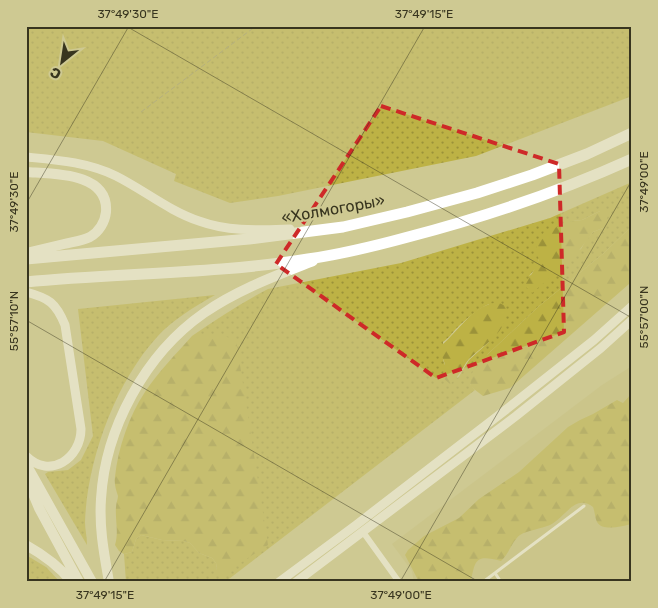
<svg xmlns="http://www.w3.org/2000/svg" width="658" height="608" font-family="Rubik,sans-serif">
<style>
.built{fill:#c7c182}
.grass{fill:url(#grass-dots);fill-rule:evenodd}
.forest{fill:url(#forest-firs)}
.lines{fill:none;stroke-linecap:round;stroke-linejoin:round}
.path{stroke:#979267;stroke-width:1;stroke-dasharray:5 2.5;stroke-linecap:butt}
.lane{stroke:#fff;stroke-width:3}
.street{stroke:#fff;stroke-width:6}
.secondary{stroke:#fff;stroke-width:9}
.primary{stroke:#fff;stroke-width:10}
.highway{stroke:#fff;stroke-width:11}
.marked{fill:none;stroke:#ce2928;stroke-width:4;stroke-dasharray:10 6;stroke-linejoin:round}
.ticks{fill:none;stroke:#38351f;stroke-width:1;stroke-opacity:0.45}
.labels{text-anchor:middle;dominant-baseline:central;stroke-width:4.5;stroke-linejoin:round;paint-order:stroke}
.street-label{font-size:16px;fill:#38351f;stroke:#cec992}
.neatline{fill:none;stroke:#38351f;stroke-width:2}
.ticks-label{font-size:12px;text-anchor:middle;fill:#38351f}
</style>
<defs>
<pattern id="grass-dots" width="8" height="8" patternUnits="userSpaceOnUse" patternTransform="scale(1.25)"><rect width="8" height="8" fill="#bdb245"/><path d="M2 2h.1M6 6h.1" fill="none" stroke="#9b9239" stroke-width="1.8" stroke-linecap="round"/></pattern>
<pattern id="forest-firs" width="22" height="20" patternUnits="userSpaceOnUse" patternTransform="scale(1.25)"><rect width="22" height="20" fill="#bdb245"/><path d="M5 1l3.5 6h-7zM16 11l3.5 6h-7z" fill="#9b9239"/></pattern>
</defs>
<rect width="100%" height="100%" fill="#cec992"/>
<path class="built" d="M632,366V582H414L412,571L392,544L602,385Z"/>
<path class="grass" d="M26,26H632V96L476,156L278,196L230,203L174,181L176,174L103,141L26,132Z
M632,182V226L604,253L538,307L488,354L470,385L475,390L225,582H126L124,554L132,552L136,539L141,535L162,540L184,541L190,543L199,553L212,558L216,563L217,570L222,336H192C217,319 241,303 268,289L401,263L550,218ZM600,211L603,228L593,232L586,240L581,249L529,276L536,268L539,259L572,221L582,220ZM489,304V342L469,360L458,378C441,365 443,363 443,342C449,338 452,333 457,328C466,319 478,309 489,304Z
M215,295C194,307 172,320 157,337C115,383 87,461 85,522C85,529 87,537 87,545L45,474L48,472L68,470L81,460L93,436L78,309Z
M26,555L46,567L60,582H26Z"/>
<path class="forest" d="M611,209L603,228L593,232L575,256L532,293L525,286C530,276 536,268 539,259L535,250L544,232L572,221L582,220L600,211Z
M632,226V280L629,284L510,388L483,396L470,386L472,373L488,354L538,307L604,253Z
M499,303L506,306C506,312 506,320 503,325C497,338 479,349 469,359C461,369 461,375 450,384L442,377C447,365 445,361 438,350C443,343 446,342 451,336C462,325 473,310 487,305C491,303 495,303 499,303Z
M192,336H222L236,339L268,545L222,575L217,570L216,563L212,558L199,553L190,543L184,541L162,540L141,535L136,539L132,552L124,554L119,551L115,545C119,532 115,520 116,507C116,503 118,499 118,496C116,490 114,484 115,477C118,448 129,416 145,392C159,371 176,354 192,336Z
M632,393V524C622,526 603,532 597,522C595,518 595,512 593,507C575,493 565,518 550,525C541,529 528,530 520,535C512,541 509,554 501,561C477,555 475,558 471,582H419L405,555L408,550L424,536L459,518L479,499L519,472L568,427L580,420L593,414L617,400L623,403Z"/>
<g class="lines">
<path class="path" d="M141,112L256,26"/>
<path class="lane" d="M495,573L501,582
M483,582L584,506"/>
<path class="street" d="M363,532L399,582"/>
<path class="secondary" d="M26,157C57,160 87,162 116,176C144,190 169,211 199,221C229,232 259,230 290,229
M26,292C49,298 56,303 65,325L81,429C81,458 50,480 26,456
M279,582L356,525L508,408L594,340L632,306
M296,582L516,416L601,348L632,320"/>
<path class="primary" d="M26,172C53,174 109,172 106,212C105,222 99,232 90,237C82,241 72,242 64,244C51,247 39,250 26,253
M26,464L92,582
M26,477L39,508L79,582
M26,545C44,555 59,566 72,582
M109,582C104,553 99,528 101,499C105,429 145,354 204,313C237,290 275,276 313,261"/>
<path class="highway" d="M26,259L249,239L343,227L407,212L477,193L532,175L587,154L632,133
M26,282C120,273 215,274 308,259C342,254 375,246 408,237C485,217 559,192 632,159"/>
</g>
<path d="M0 0H658V608H0ZM381,106L559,164L564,332L436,378L276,264Z" fill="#cec992" fill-opacity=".55" fill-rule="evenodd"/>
<path class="marked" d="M381,106L559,164L564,332L436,378L276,264Z"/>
<path class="ticks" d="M126,26L632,318M26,204L129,26M26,320L479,582M104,582L425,26M400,582L632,180"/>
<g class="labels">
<g class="street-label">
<text transform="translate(333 209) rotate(-10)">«Холмогоры»</text>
</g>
</g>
<rect width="658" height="608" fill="none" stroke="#cec992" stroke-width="55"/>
<g transform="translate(62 62) rotate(210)" stroke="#cec992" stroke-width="4" paint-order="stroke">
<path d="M0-4L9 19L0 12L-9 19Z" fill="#38351f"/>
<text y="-8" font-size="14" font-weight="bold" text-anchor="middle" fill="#38351f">С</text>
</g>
<rect x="28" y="28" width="602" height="552" class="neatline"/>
<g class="ticks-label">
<text x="128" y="18">37°49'30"E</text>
<text x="424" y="18">37°49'15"E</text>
<text transform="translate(644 182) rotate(-90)" y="4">37°49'00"E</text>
<text transform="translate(14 202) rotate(-90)" y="4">37°49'30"E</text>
<text transform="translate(644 317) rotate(-90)" y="4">55°57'00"N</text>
<text transform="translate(14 321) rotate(-90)" y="4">55°57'10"N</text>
<text x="105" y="599">37°49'15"E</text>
<text x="401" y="599">37°49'00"E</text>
</g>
</svg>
